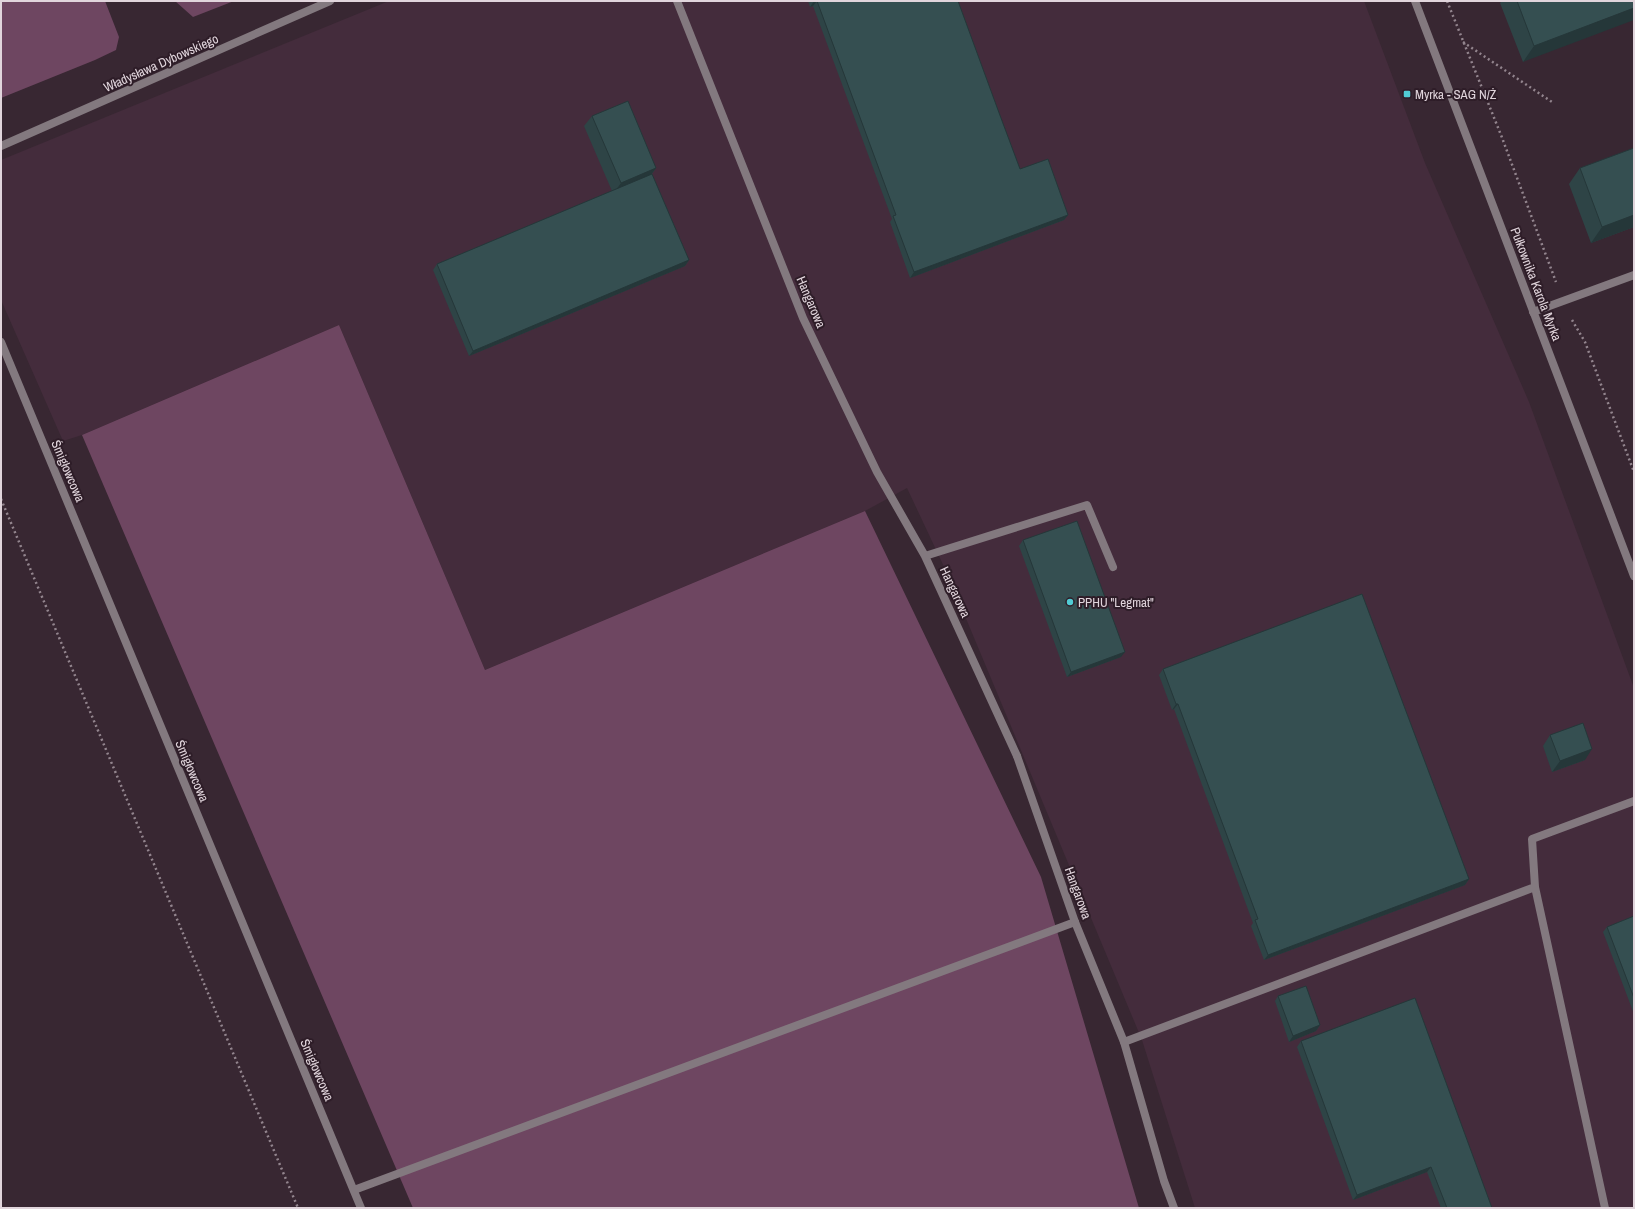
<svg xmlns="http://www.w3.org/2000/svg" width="1635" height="1209" font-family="'Archivo Narrow',sans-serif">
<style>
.built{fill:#442c3c}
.green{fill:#6e4661}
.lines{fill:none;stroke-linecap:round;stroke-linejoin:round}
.path{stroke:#93858e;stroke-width:2.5;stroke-dasharray:2 3;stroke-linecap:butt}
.service{stroke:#83797f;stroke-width:8}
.minor{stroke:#83797f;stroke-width:8}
.wall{fill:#2e4446}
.shaded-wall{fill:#253739}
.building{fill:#354f51;stroke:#253739}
.poi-dot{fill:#51ccd4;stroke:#2e1d28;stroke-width:1.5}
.labels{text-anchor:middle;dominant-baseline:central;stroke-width:4;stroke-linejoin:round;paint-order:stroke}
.street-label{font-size:13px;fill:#e1d5dc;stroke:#2e1d28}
.poi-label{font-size:13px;fill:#e1d5dc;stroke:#2e1d28;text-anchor:start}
</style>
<rect width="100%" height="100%" fill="#382732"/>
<path class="built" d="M389,1H1364L1425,163L1529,402L1634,688V1208H1195L1142,1040L947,573L907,488L865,511L485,670L339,325L82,435L63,441L1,300V160Z"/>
<path class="green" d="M1,1H105L119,37L116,50L95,60L1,98Z
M175,1H234L193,17Z
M339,325L485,670L865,511L1041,877L1139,1208H413L82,435Z"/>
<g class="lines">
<path class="path" d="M1447,1L1501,135L1556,282
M1463,42L1552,102
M1572,320L1585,342L1634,472
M1,499L298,1208"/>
<path class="service" d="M677,1L803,318L877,472L925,556L1017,756
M1533,312L1634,275
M925,556L1087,505L1113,567
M1124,1042L1535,887
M354,1190L1075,922
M1605,1208L1535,887L1532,839L1634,801"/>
<path class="minor" d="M1415,1L1634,576
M1,146L330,1
M1,342L361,1208
M1017,756L1075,922L1124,1042L1164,1181L1174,1208"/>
</g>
<path class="wall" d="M808,1H958L998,110L1020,169L1068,215L1064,220L910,278L890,222L892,219L813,6L810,7Z
M1502,1H1634L1523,62L1500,3Z
M592,116L656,168L652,174L689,260L685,266L469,356L433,270L437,264L612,191L584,126Z
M1580,168L1634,227L1591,243L1569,184Z
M1023,540L1121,657L1067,677L1019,546Z
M1163,669L1469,879L1465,885L1264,960L1251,926L1253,923L1174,709L1172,710L1159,675Z
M1550,735L1585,760L1552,772L1543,746Z
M1634,916V1014L1603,932L1607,927Z
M1278,996L1320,1025L1316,1031L1289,1042L1275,1001Z
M1301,1041L1492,1208H1441L1427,1172L1353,1200L1297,1047Z"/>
<path class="shaded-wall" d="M814,1H817L813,6L810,7Z
M1634,8V20L1523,62L1534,46Z
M656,168L648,179L613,194L621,183Z
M1068,215L1064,220L910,278L914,272Z
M1634,215V227L1591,243L1602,227Z
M689,260L685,266L469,356L473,351Z
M1125,652L1121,657L1067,677L1071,672Z
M1176,704H1178L1174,709L1172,710Z
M1592,749L1585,760L1552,772L1560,761Z
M1469,879L1465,885L1264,960L1268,955Z
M1320,1025L1316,1031L1289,1042L1293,1036Z
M1431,1167L1427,1172L1353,1200L1357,1195Z"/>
<path class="building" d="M817,1H958L998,110L1020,169L1048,159L1068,215L914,272L893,216L896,215Z
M1517,1H1634V8L1534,46Z
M628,101L656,168L621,183L592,116Z
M1634,148V215L1602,227L1580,168Z
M652,174L689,260L473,351L437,264Z
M1077,521L1125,652L1071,672L1023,540Z
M1362,594L1469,879L1268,955L1255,920L1258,919L1178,704H1176L1163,669Z
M1583,723L1592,749L1560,761L1550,735Z
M1634,916V998L1607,927Z
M1306,986L1320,1025L1293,1036L1278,996Z
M1415,998L1492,1208H1447L1431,1167L1357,1195L1301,1041Z"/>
<g class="poi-dot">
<rect x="1403" y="90" width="8" height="8" rx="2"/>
<circle cx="1070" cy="602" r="4"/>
</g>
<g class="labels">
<g class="street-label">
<text transform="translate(161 63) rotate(-24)">Władysława Dybowskiego</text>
<text transform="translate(1536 284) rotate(69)">Pułkownika Karola Myrka</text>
<text transform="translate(811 302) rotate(67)">Hangarowa</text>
<text transform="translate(68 471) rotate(67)">Śmigłowcowa</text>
<text transform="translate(955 592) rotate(65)">Hangarowa</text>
<text transform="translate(192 771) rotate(67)">Śmigłowcowa</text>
<text transform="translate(1078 893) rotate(70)">Hangarowa</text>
<text transform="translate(317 1070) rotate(67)">Śmigłowcowa</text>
</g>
<g class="poi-label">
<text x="1415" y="94">Myrka - SAG N/Ż</text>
<text x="1078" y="602">PPHU "Legmat"</text>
</g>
</g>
<rect width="1635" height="1209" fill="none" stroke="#e1d5dc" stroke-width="4"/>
</svg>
